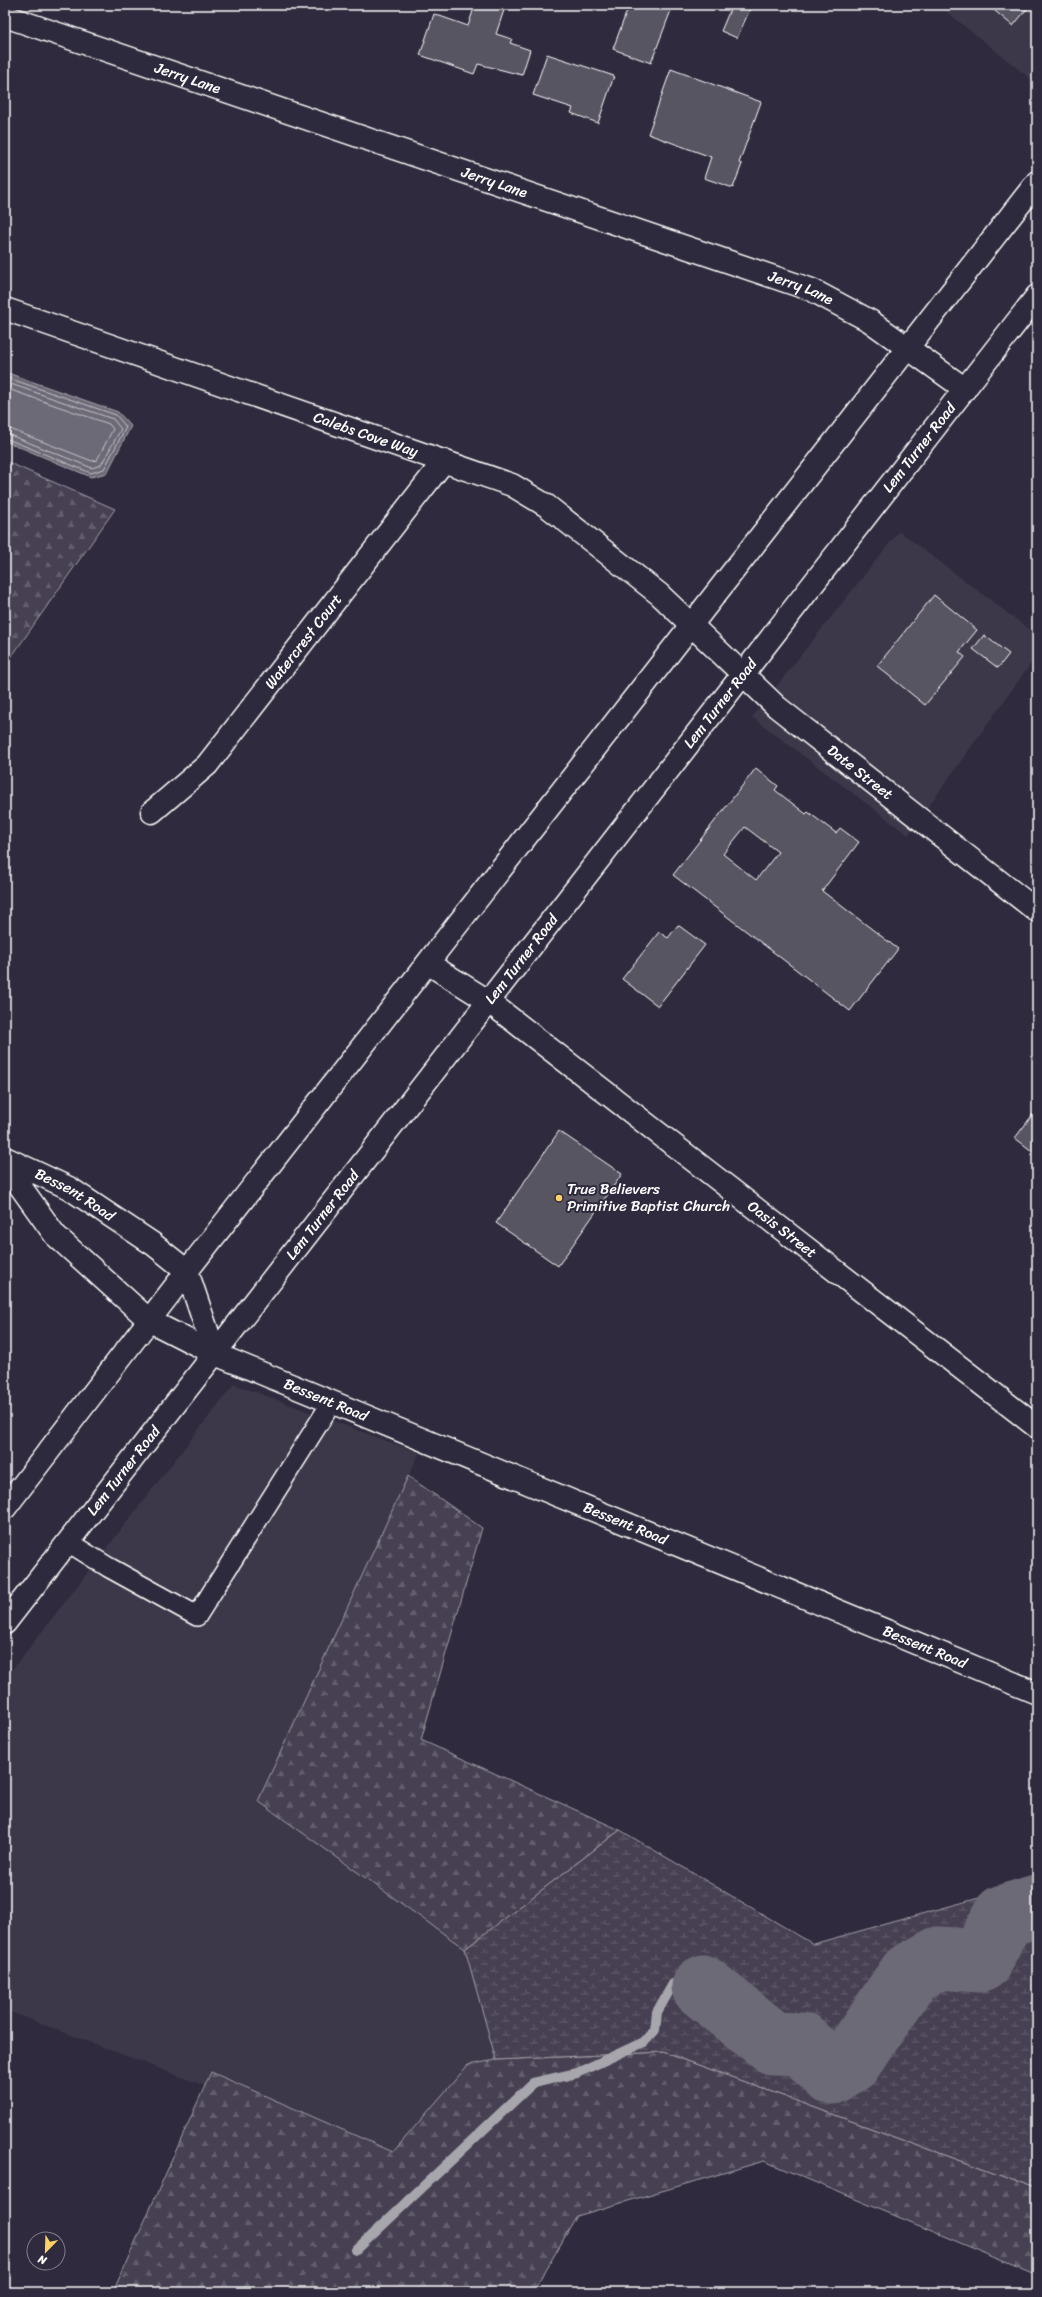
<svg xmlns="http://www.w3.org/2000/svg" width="1042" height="2297" font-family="Sriracha,sans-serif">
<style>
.built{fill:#3c3749}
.forest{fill:url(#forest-firs);stroke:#a2a0a8}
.wetland{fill:url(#wetland-marsh);stroke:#a2a0a8}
.water{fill:#6d6a77;stroke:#a7a6ad}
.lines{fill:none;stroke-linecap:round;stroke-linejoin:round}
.shore{stroke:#c5c3c9;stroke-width:1}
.stream{stroke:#a7a6ad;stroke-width:10}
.river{stroke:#6d6a77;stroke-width:63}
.building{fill:#595564;stroke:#fff;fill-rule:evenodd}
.lane-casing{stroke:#fff;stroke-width:22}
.street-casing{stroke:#fff;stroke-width:25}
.secondary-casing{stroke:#fff;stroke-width:25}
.lane{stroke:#2f2a3d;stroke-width:19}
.street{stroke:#2f2a3d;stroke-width:22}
.secondary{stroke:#2f2a3d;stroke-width:22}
.poi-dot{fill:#ffd166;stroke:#2f2a3d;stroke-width:1.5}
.labels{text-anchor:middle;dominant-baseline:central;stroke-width:4;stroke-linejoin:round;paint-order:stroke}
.street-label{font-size:15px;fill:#fff;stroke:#2f2a3d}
.poi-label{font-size:15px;fill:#fff;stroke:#2f2a3d;text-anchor:start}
</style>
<defs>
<pattern id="forest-firs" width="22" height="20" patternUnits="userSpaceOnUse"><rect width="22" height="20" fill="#464152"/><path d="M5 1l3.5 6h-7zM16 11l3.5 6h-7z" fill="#625e6c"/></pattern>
<pattern id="wetland-marsh" width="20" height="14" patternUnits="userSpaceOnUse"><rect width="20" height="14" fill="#464152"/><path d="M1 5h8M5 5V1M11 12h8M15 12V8" fill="none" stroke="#625e6c"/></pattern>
</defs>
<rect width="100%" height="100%" fill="#2f2a3d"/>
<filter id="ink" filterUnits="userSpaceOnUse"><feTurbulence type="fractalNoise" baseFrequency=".025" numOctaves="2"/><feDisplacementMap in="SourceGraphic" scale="8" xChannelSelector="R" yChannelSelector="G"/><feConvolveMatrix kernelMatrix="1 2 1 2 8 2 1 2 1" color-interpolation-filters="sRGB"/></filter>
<g filter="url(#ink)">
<path class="built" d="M938,5H1037V84Z
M899,531L1037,635V655L908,835L752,717Z
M234,1384L419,1453L258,1801L465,1949L496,2060L468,2065L393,2152L212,2072L205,2086L5,2010V1679Z"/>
<path class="forest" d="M5,461L115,509L5,666Z
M408,1476L482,1528L421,1740L620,1830L465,1949L258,1801Z
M663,2052L1037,2189V2275L764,2161L577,2216L533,2292H113L211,2072L393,2152L468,2065L496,2060Z"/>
<path class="wetland" d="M620,1830L813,1944L1015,1888L1037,1893V2189L663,2052L496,2060L465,1949Z"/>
<path class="water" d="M5,372L118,412L131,426L107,473L91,477L5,441Z"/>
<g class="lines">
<path class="shore" d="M5,377L116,415L126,427L104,469L91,473L5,438
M5,382L113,419L121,429L101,465L92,468L5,433
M5,388L109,424L113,429L97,460L92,461L5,427"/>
<path class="stream" d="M356,2250L533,2083L577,2073L644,2042L655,2030L657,2012L673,1984L689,1979L703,1987"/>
<path class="river" d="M703,1987L773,2043L802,2044L831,2073L850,2062L910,1974L939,1958L980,1961L1004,1916L1037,1906"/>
</g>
<path class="building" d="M475,5H491L504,10L496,34L512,39L510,43L530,50L522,75L478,64L474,74L420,55L434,14L468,26Z
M629,5H673L651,63L613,49Z
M732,5H745L751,7L737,38L721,31Z
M988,5H1030L1013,26Z
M547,54L614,76L598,123L571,113L573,108L533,95Z
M671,69L761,102L739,163L742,164L733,188L704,178L711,157L648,134Z
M934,595L977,630L959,652L965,657L925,705L877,666Z
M984,635L1009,654L998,668L973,649Z
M756,768L778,786L775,790L806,814L808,812L836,833L840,828L859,842L822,891L898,949L850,1011L673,875ZM745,827L778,852L756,880L723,854Z
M678,925L705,945L658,1006L622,979L659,932L668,938Z
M1037,1109V1155L1015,1138Z
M559,1131L622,1174L558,1266L496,1223Z"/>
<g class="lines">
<defs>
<path id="lane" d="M68,1542L108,1567L197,1616L332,1402"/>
<g id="street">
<path id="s1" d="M5,16L812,290L870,321L965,389"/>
<path id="s2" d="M5,309L512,485L547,506L659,594L777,707L1037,911"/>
<path id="s3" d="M152,812L207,765L444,461"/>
<path id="s4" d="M429,964L488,1001L1037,1427"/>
<path id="s5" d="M5,1158L69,1188L153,1244L187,1271L215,1354"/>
<path id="s6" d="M5,1165L55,1235L150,1321L215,1354L1037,1693"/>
</g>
<g id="secondary">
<path d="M5,1508L187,1271L1037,182"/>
<path id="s7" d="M5,1623L1037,296"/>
</g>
</defs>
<use href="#lane" class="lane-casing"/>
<use href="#street" class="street-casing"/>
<use href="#secondary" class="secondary-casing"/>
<use href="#lane" class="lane"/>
<use href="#street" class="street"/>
<use href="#secondary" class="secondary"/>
</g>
</g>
<circle class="poi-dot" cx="559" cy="1198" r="4"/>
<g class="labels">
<g class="street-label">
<text stroke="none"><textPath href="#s1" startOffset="193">Jerry Lane</textPath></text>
<text stroke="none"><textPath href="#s1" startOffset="517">Jerry Lane</textPath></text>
<text stroke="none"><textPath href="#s1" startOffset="841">Jerry Lane</textPath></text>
<text stroke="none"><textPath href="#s2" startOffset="382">Calebs Cove Way</textPath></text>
<text stroke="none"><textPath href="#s7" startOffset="1489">Lem Turner Road</textPath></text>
<text stroke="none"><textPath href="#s3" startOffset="229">Watercrest Court</textPath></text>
<text stroke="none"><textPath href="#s7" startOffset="1165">Lem Turner Road</textPath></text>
<text stroke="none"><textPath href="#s2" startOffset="989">Date Street</textPath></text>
<text stroke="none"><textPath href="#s7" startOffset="841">Lem Turner Road</textPath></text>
<text stroke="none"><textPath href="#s5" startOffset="79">Bessent Road</textPath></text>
<text stroke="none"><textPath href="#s7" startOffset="517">Lem Turner Road</textPath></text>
<text stroke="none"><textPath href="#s4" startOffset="442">Oasis Street</textPath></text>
<text stroke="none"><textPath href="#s6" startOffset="407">Bessent Road</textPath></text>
<text stroke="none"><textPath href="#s7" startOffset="193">Lem Turner Road</textPath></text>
<text stroke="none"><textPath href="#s6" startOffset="731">Bessent Road</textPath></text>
<text stroke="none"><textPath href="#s6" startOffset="1055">Bessent Road</textPath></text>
</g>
<g class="poi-label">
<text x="567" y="1189">True Believers<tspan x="567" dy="17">Primitive Baptist Church</tspan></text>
</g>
</g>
<rect width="1042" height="2297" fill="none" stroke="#2f2a3d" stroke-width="20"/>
<rect x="10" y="10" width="1022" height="2277" fill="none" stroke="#fff" stroke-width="1.5" filter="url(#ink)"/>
<g transform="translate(46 2251) rotate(203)"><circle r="19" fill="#2f2a3d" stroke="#827f8b"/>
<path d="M0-3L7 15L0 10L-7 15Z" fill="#ffd166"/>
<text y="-6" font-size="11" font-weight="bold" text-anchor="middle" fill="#ffffff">N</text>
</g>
</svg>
